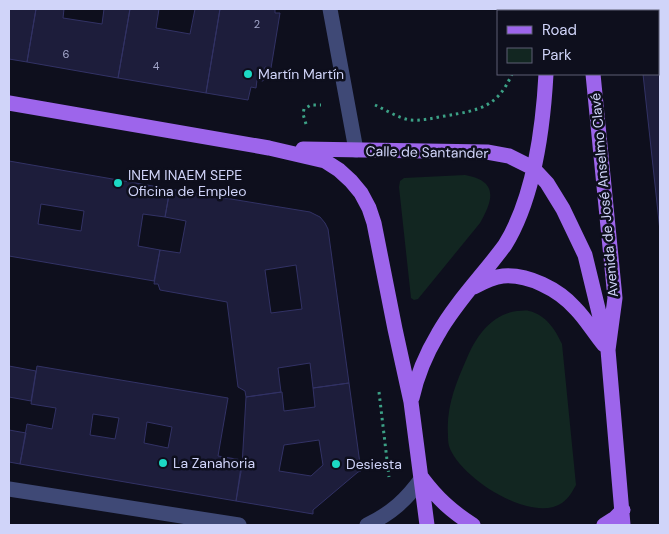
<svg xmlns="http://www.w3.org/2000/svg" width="669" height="534" font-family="'DM Sans',sans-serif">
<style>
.green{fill:#122621}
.building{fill:#1d1d3b;stroke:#323265;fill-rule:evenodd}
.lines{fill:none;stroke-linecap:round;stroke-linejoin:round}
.path{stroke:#3ca186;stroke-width:3;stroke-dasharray:2.5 4;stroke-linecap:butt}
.minor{stroke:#3f4976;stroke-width:15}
.major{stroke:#9d65eb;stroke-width:15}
.poi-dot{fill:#1cd9c5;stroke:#0e0f1d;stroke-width:2}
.labels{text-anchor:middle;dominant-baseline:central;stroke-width:5;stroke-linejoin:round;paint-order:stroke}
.number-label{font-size:11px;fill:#a3a6ca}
.poi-label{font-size:14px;fill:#d0d4f9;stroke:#0e0f1d;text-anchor:start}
.street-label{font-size:14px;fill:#d0d4f9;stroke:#0e0f1d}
</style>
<rect width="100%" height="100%" fill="#0e0f1d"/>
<path class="green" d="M465,175C499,181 493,200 480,223L418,299L414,300L411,298L399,187L400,181L404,178Z
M517,311C521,311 526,310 529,311C546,315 555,329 562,344L576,485C572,492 569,498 562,503C531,524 459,477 449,446C448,442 448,438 448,435C446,407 456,383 467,358C476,336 492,314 517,311Z"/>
<path class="building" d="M9,9H36L27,62L9,59Z
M36,9H64L63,18L102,24L104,9H130L118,78L27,62Z
M130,9H159L156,28L190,34L195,9H220L206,93L118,78Z
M220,9H275V13H280L271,68L265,67L263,81L257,80L256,88L251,87L248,100L206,93Z
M637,9H660V231L643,74H658V11H637Z
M9,161L170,189L165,217L143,214L138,246L160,250L154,281L9,256ZM41,204L84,211L81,231L38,224Z
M170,189L310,212L320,217L325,223L328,229L349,383L313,388L310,363L278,368L281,392L246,397L245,391L238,387L227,302L160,290L158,284H154L160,250L180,253L186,221L165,217ZM296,265L302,309L271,313L265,270Z
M9,366L36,371L31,401L9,397V401Z
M37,366L228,398L218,456L242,460L236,501L20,464L27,424L52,429L56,408L31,404ZM93,414L119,418L115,439L90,435ZM147,422L172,427L168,448L144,443Z
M349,383L361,471L358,472L313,510V514L236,501L242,466L246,397L282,392L284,411L315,407L313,388ZM319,440L323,465L311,476L279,471L284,445Z
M9,430L26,433L20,464L9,462Z"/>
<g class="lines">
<path class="path" d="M512,9V11
M375,105C386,110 398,118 410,120C422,121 433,118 445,116C479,110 497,108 512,74
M306,124L303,114L304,109L311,105H321
M379,392L389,477"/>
<path class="minor" d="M330,9L356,150
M9,489L239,525
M367,525C392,513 406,500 422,478"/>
<path class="major" d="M573,9L574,11
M556,11L557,9
M593,74L615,298L608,350L623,525
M9,103L269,148L325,161L339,170L351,181L361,193L369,208L374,223L395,329L411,402L427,525
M303,149L487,152L509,156L533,168L547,183L563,209L585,255L608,350
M474,287C483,282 492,277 503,276C528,274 558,289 575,308C586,319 594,333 604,345
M412,398C417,376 426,354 438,334C456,302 483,275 505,245C534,198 543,129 546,74
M422,478C438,499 451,511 473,525
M604,525L615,518L623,510"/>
</g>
<g class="poi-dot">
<circle cx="248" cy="74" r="5"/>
<circle cx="118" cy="183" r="5"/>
<circle cx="163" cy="463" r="5"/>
<circle cx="336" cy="464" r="5"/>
</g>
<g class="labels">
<g class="number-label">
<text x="257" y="24">2</text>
<text x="66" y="54">6</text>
<text x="156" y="66">4</text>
</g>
<g class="poi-label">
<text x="258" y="74">Martín Martín</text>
<text x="128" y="175">INEM INAEM SEPE<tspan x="128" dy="16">Oficina de Empleo</tspan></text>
<text x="173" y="463">La Zanahoria</text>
<text x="346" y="464">Desiesta</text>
</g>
<g class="street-label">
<text transform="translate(427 152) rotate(1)">Calle de Santander</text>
<text transform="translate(604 195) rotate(-95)">Avenida de José Anselmo Clavé</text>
</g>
</g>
<rect width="669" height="534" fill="none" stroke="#d0d4f9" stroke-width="20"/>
<rect x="497" y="10" width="162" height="65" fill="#0e0f1d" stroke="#5c5e75"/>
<rect x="507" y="26" width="25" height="8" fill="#9d65eb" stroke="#5c5e75"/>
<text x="542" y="35" font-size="15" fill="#d0d4f9">Road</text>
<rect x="507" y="48" width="25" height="15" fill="#122621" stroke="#5c5e75"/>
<text x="542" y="60" font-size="15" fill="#d0d4f9">Park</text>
</svg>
